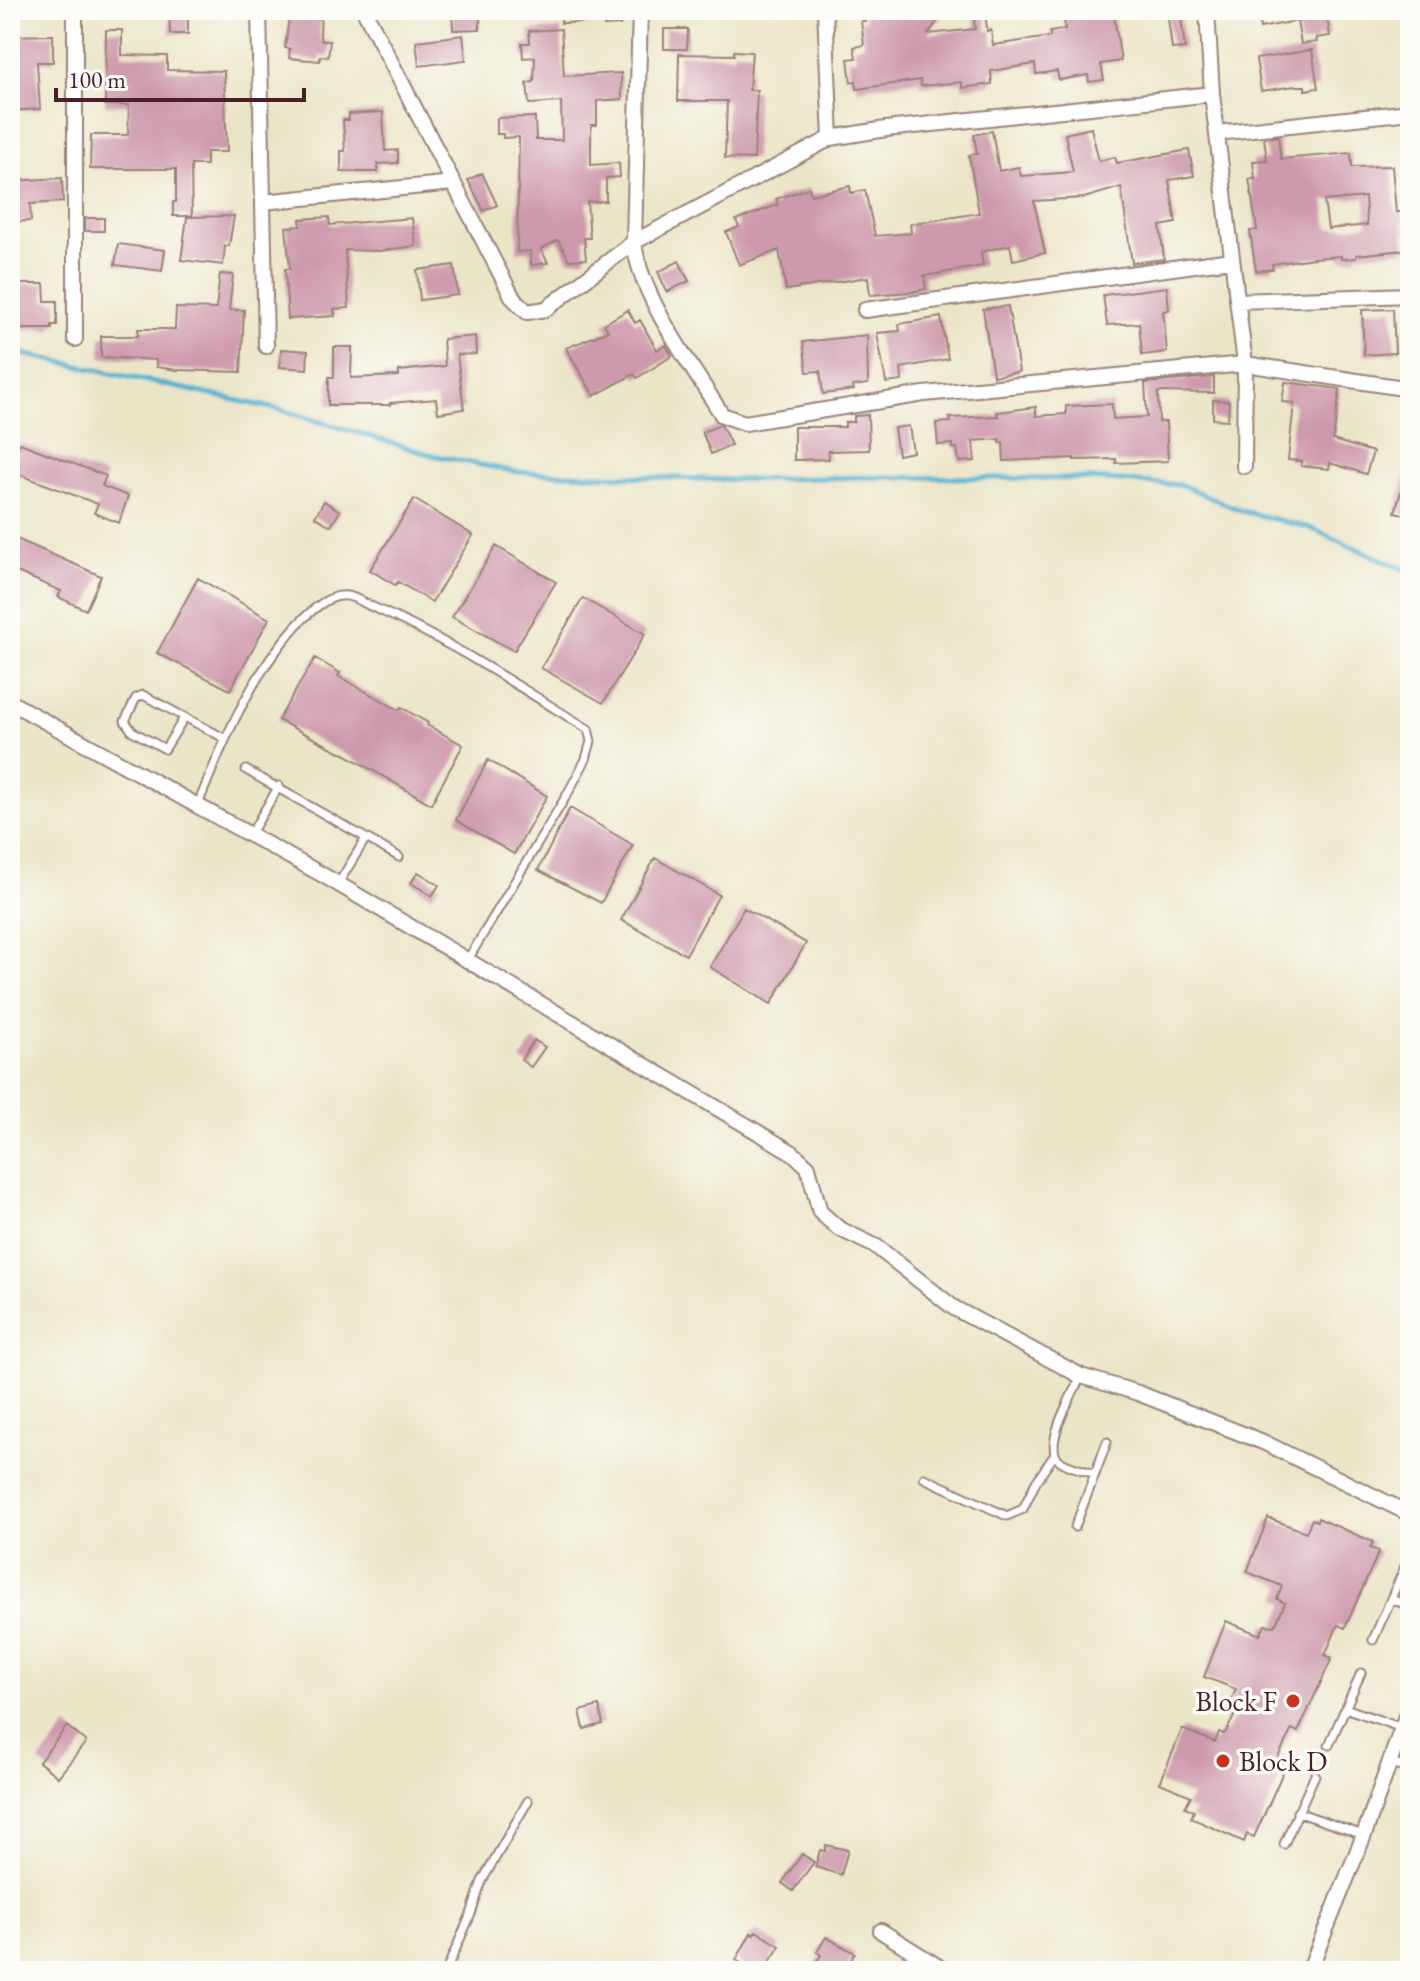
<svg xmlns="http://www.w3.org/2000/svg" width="1420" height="1981" font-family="'EB Garamond',serif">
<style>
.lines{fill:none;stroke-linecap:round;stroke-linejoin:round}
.stream{stroke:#51b0cf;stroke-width:5}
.building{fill:#cd99ac;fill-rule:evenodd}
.service-casing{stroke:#9a827a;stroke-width:11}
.minor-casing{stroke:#9a827a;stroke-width:18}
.service{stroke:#fff;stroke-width:7}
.minor{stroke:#fff;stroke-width:14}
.poi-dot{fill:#c8321e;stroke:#fdfcf7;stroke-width:3}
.labels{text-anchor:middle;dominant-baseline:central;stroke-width:7;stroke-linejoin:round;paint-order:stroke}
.poi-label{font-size:28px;fill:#4a1f2b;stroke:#fdfcf7;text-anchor:end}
</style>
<rect width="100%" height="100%" fill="#fdfcf7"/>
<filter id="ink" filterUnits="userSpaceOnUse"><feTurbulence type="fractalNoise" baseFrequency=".0125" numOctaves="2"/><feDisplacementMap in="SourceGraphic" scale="16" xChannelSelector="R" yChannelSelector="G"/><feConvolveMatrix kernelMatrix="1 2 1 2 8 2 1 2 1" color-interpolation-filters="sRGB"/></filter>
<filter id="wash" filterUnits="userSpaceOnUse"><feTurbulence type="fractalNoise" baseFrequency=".006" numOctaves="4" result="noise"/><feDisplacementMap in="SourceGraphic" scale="32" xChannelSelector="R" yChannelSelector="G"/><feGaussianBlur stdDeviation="1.8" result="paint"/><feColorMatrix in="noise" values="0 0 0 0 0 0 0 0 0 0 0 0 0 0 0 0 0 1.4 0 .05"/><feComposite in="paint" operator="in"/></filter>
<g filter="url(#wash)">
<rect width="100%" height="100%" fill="#ebe5c8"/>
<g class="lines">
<path class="stream" d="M10,351L281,410L432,455L516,472L726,480L870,477L1090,479L1182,485L1242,511L1310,528L1410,572"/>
</g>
<g id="blocks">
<path class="building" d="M290,10H321L320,37L322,41H330L328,57L320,56V61L289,58L290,49L285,48Z
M452,10H480V29L453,30Z
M561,10H620V25L604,26V22L561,23Z
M864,10H946L928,34L975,29L973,10H985L987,31L991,30L993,45L1050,37V32L1065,29L1063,10H1113L1121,61L1101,64L1104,80L1089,82L1088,75L1059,80L1057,71L1036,74L1035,64L991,71L992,84L962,88V82L921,86L920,80L857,89L856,81L851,82L848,59L856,58L854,47L864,45L861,21H865Z
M1180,10L1185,48L1172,49L1167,11Z
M1257,10H1326L1330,36L1316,38L1317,42L1301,44L1297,21L1260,28Z
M169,11H188V34H170Z
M561,29L564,76L621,73L622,99L597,101V125H591V165L619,163L620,177L606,178V201L587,202L590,238H584L586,259L569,260L558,240L541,249L548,263L531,265L530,251L517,252L519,137L503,138V134H497V118L535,117L536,140H562L561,102L529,104L527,83L534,82L535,57L523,58L522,43H530L529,31Z
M664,29H688L687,49H664Z
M106,30H122V55L167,56V70L224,71L227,152H206V165H191L192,216H173V202H176V169H90L91,135H128L129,105H105Z
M53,35V62H37L40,109L10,111V36Z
M463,35L466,60L419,66L416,41Z
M1312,50L1318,88L1305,90V86H1295L1261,91L1256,59Z
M734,51L752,52L749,90H757L754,159L725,158L727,101H678L679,54L734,55Z
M383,112L385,151L398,150V163L378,164V172H341V151H345L343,120H349V114Z
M1091,128L1099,161L1115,157L1117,163L1189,150L1194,176L1169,180L1176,223L1160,226L1164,259L1132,263L1121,187L1084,198L1034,201L1045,253L1013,260L1010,245L981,252L983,266L924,276L926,289L911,292L870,295L868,277L786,290L779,250L739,265L726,232L739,227L736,220L778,205L776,199L809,188L811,195L850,186L851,193L865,190L875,236L911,233L910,224L979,213L969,155L977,154L974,135L992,131L999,171L1019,167L1021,176L1073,172L1065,134Z
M1278,136L1281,159L1351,153L1352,167L1392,166L1396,212H1402L1405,250L1356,255V258L1341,259V256L1313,258L1272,264L1273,269L1256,271L1250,231L1257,230L1249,179H1255L1253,161L1267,160L1264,138ZM1365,197L1367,225L1328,229L1324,201Z
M482,173L497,205L484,211L468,180Z
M62,178L63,202L30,204L31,221L10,222V181Z
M234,216L229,246H225L223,265L181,260L187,217Z
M329,217L330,225L412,218L416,246L379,251L345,250L349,308L334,309L335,316L288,319L285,269H290L286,227L301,226L300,219Z
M85,218H104V231H85Z
M118,244L165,250L162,271L115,265Z
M679,261L689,281L667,292L658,272Z
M454,265L458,295L420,300L417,270Z
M220,274L233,275L229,310H244L241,372L177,370L156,367V360L101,357V336H138V329H175L176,308L216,309Z
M10,284H44L45,301H57V325H52V329H10Z
M1167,287L1169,310L1163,311L1167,352L1142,355L1139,323L1107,325L1103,295Z
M1008,306L1019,372L993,376L983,309Z
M1393,309L1395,353L1364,355L1362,310Z
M628,310L635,323L640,320L657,350L666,345L672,356L637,378L634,374L594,396L566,348L608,331L604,324Z
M941,317L948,359L901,368L902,381L886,383L877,333L900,331L899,324Z
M867,335L868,384L853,386L854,390L823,394L820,371L807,372L803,342Z
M475,336L476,354L457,355L464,409L438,413L436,399L390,403V405H328L329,377H334V347H352L351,378L399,376V371L445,366L443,339Z
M281,349L308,351L307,369L280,367Z
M1214,377V393L1158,392L1159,422H1166L1168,461L1116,463V459L1074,460V458L1004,461L1003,443H1000L999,439L973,441L975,461L959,462L957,448H953V444L938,445L936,423L951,422L950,418L998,416L997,412L1036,407V416L1066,414V406L1112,404L1113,419L1147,417L1145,383Z
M1285,382L1340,389L1333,440L1373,452L1366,474L1330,463L1329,469L1301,466L1302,461L1288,460L1294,403L1282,402Z
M1213,400L1229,401L1228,420L1213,419Z
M868,415L869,450L828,451L829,459L794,460V427H845V422H854V416Z
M720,425L722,426L731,445L711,454L702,432Z
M909,426L913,452L898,455L894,428Z
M20,443L106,476L102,486L128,496L119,523L94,513L98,504L10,471V452L15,454Z
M1406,474H1410V516L1395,512Z
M414,499L473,535L432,602L398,582L395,585L370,570Z
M324,501L340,511L331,526L315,517Z
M10,536L101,576L86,610L58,597L61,591L10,569Z
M496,546L556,582L514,651L452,617Z
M198,578L269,619L230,690L157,653Z
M583,598L645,634L603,703L541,668Z
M315,658L340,673L338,676L399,710L401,707L428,723L427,725L463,745L431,804L346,755L278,720Z
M488,760L547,796L514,854L456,820Z
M570,808L633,845L601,903L538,870Z
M655,858L719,895L686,955L621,920Z
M418,872L439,885L432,896L411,883Z
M744,908L806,943L771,1004L710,967Z
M534,1040L545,1047L531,1067L521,1060Z
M1268,1518L1306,1532L1312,1519L1317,1521L1318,1518L1373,1542L1370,1548L1379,1551L1345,1628L1338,1625L1325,1655L1332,1658L1298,1732L1292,1729L1279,1755L1278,1761L1286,1765L1269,1804L1254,1837L1247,1834L1244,1842L1191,1818L1194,1811L1185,1807L1191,1796L1160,1783L1182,1729L1215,1742L1219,1732L1224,1734L1226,1732L1239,1707L1230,1702L1236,1689L1204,1677L1226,1621L1260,1635L1265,1625L1275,1626L1285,1603L1277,1599L1282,1586L1247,1572Z
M599,1706L603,1724L584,1729L580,1711Z
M67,1726L86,1742L58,1777L39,1762Z
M826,1845L848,1850L841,1875L815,1867L820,1850L825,1851Z
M802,1854L814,1862L793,1891L782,1883Z
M756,1931L780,1946L764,1971H753L736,1960L751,1933L753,1935Z
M826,1937L855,1953L844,1971H821L814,1967L821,1955L817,1952Z"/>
</g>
</g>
<g filter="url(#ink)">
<use href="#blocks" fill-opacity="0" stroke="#9a827a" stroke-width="2"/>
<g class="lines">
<defs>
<path id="service" d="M184,718L165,749L132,731L125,721L136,698L143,695L224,738
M246,770L366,838
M197,807C223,742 249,679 296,626C309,613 327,594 347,596C356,597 367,605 375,608C449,640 519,687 588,729L591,741L586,759L568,793L467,961
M250,835L279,786
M338,884L366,838L399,857
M1081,1376C1074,1392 1042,1445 1059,1460C1067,1467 1085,1470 1095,1474L1107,1442
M924,1478L1007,1516L1023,1509L1036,1482L1055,1454
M1075,1527L1095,1474
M1391,1599L1410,1606
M1373,1640L1410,1555
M1345,1708L1402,1728
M1329,1745L1361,1673
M1391,1761L1410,1772
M1409,1797L1410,1796
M1297,1812L1363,1835
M1284,1844L1315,1775
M446,1971L471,1914L482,1881L528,1801"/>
<path id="minor" d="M259,10L266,346
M364,10L513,298L527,312L546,309L634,242L831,138L886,129L1212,94
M640,10L634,242C640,298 693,367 722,415L745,423L924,394L1245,364L1410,389
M825,10L831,138
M1207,10L1212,94L1245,364L1244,466
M1217,133L1410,112
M263,202L453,183
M1238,301L1410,295
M865,310L1231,260
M75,339V10
M10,702L328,878L793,1153L808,1167L820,1212L838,1228L877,1247L954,1308L1081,1376L1138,1393L1263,1442L1410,1514
M881,1931L945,1971
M1309,1971L1364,1835L1410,1705"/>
</defs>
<use href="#service" class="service-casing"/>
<use href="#minor" class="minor-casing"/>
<use href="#service" class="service"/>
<use href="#minor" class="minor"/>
</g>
</g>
<g class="poi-dot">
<circle cx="1293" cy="1701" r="8"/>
<circle cx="1223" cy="1761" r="8"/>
</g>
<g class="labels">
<g class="poi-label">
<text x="1277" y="1701">Block F</text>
<text x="1239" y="1761" text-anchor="start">Block D</text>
</g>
</g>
<rect width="1420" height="1981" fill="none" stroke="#fdfcf7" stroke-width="40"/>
<path d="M56 88v12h248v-12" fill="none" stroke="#4a1f2b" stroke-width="4"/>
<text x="68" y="88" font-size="24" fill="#4a1f2b" stroke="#fdfcf7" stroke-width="6" paint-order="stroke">100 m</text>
</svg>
